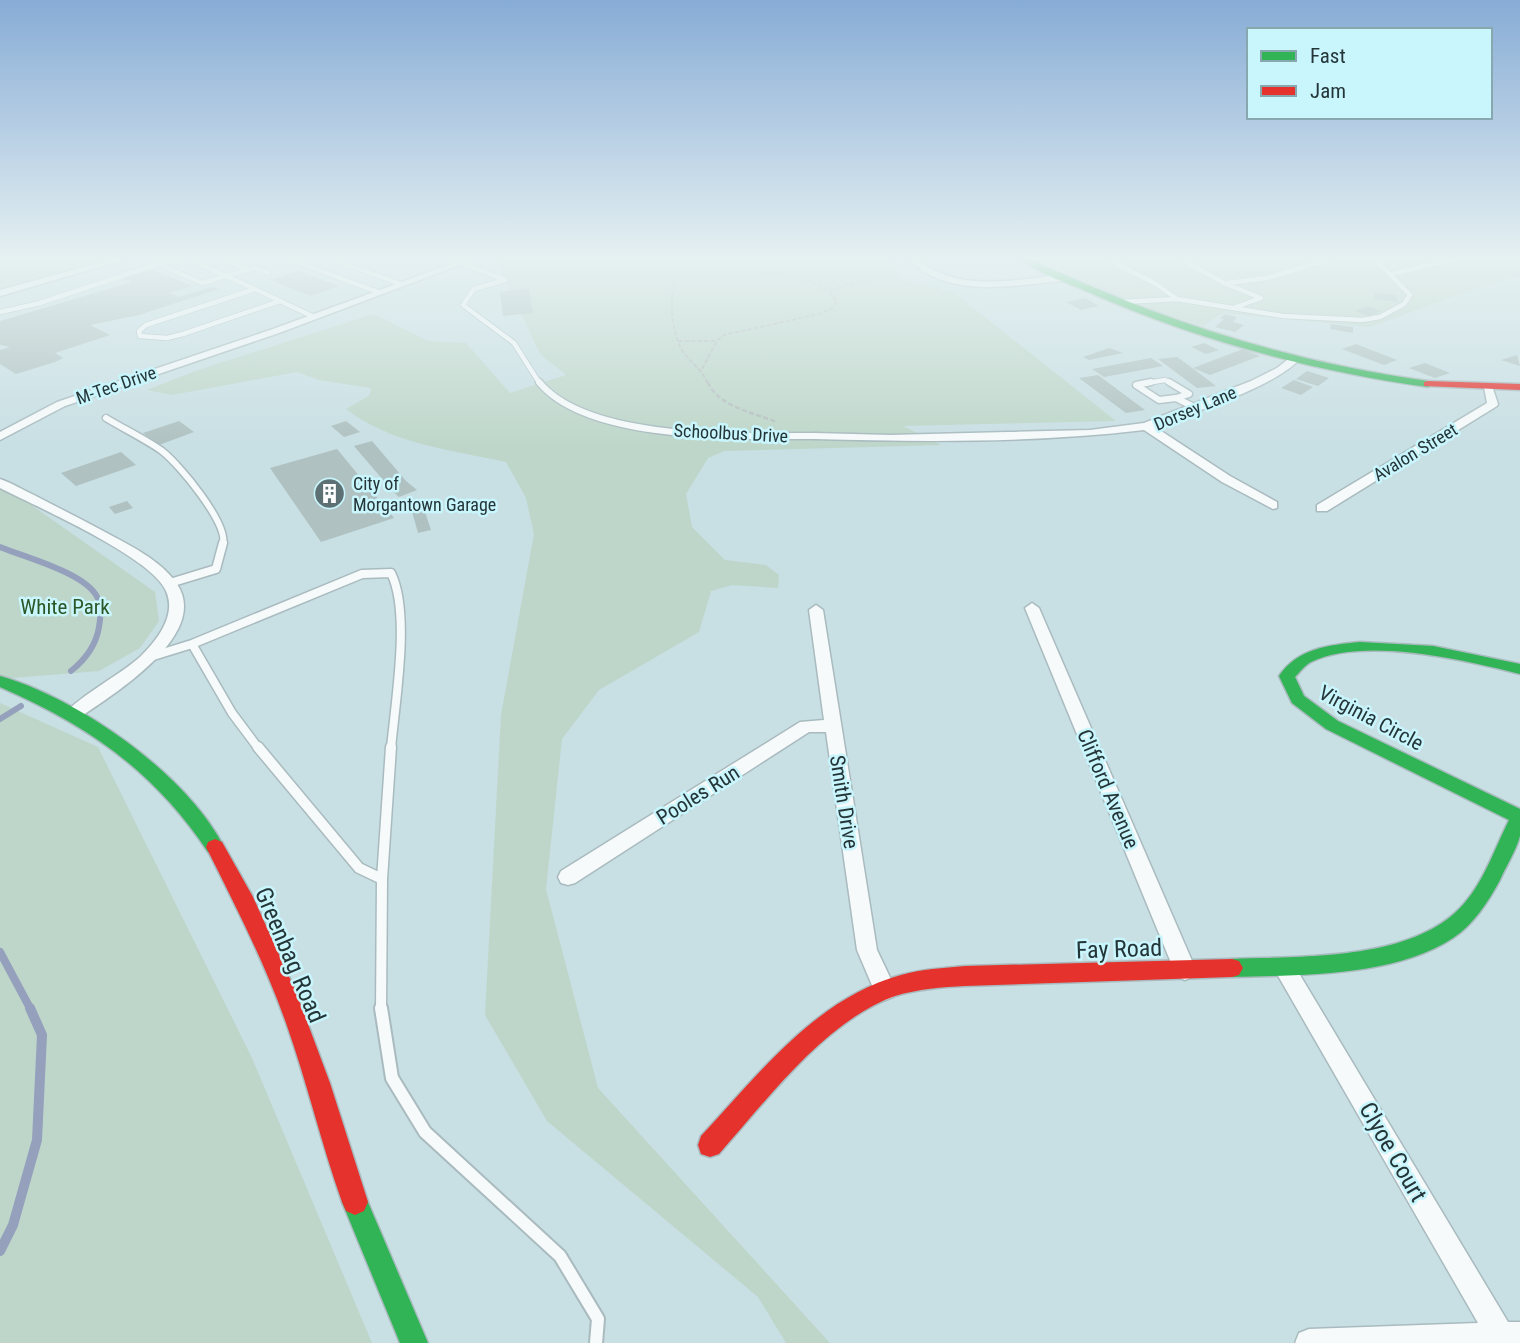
<svg xmlns="http://www.w3.org/2000/svg" width="1520" height="1343" font-family="'Roboto Condensed',sans-serif">
<style>
.green{fill:#bed6c9}
.lines{fill:none;stroke-linecap:round;stroke-linejoin:round}
.stream-far2{stroke:#95a0bc;stroke-width:6}
.stream-far1{stroke:#95a0bc;stroke-width:8}
.stream{stroke:#95a0bc;stroke-width:10}
.building{fill:#afc1c0}
.lane-far4-casing{stroke:#a9bbbf;stroke-width:6}
.lane-far3-casing{stroke:#a9bbbf;stroke-width:9}
.lane-far2-casing{stroke:#a9bbbf;stroke-width:11}
.lane-far1-casing{stroke:#a9bbbf;stroke-width:13}
.lane-casing{stroke:#a9bbbf;stroke-width:16}
.street-casing{stroke:#a9bbbf;stroke-width:3}
.fast-casing{stroke:#a9bbbf;stroke-width:3}
.jam-casing{stroke:#a9bbbf;stroke-width:3}
.path-far1{stroke:#b7c0c1;stroke-width:2;stroke-dasharray:4.5 2;stroke-linecap:butt}
.path{stroke:#b7c0c1;stroke-width:2.5;stroke-dasharray:5 2.5;stroke-linecap:butt}
.lane-far4{stroke:#f7fafb;stroke-width:4.5}
.lane-far3{stroke:#f7fafb;stroke-width:6}
.lane-far2{stroke:#f7fafb;stroke-width:8}
.lane-far1{stroke:#f7fafb;stroke-width:10}
.lane{stroke:#f7fafb;stroke-width:12}
.street{fill:#f7fafb;fill-rule:evenodd}
.fast{fill:#30b455;fill-rule:evenodd}
.jam{fill:#e5322d;fill-rule:evenodd}
.labels{text-anchor:middle;dominant-baseline:central;stroke-width:5;stroke-linejoin:round;paint-order:stroke}
.far-street-label{font-size:18px;fill:#243538;stroke:#c9f5fd}
.far-poi-label{font-size:18px;fill:#243538;stroke:#c9f5fd;text-anchor:start}
.park-label{font-size:21px;fill:#2b5728;stroke:#c9f5fd}
.street-label{font-size:21px;fill:#243538;stroke:#c9f5fd}
.near-street-label{font-size:24px;fill:#243538;stroke:#c9f5fd}
</style>
<rect width="100%" height="100%" fill="#c8dfe3"/>
<path class="green" d="M0,258H126L0,293Z
M507,258H888L903,280L953,292L1116,421L903,426L941,445L724,451L708,458L686,494L692,527L725,560L766,565L779,575L778,588L732,585L711,591L699,632L599,690L562,739L546,889L598,1088L830,1343H786L758,1297L547,1121L485,1015L501,715L534,534L526,498L506,462C452,450 391,444 346,409L370,395L371,388L319,380L297,372L172,395L147,390L198,370L374,314L428,341L466,343L510,393L566,375L540,354L497,263Z
M1034,258H1520V276L1466,292L1370,327L1223,313L1203,326L1126,302Z
M0,483L155,592L159,621L140,648L99,671L0,679Z
M0,703L98,747L252,1058L372,1343H0Z"/>
<g class="lines">
<path class="stream-far2" d="M0,547C24,557 82,572 96,595C102,604 101,616 99,627C96,646 86,659 71,671
M0,719L21,706"/>
<path class="stream-far1" d="M0,952L31,1010"/>
<path class="stream" d="M0,1251L13,1225L37,1140L42,1035L30,1008"/>
</g>
<path class="building" d="M149,268L192,286L169,293L179,297L212,287L219,289L139,315L90,325L110,335L55,353L63,358L55,362L16,374L0,364V350L10,347L0,345V321L132,282L119,277Z
M298,271L339,286L311,296L270,280Z
M529,289L533,313L503,316L500,292Z
M1374,292L1396,295L1398,302L1375,299Z
M1085,298L1099,306L1081,310L1066,302Z
M1368,306L1382,311L1369,316L1355,311Z
M1224,314L1237,317L1233,322L1244,325L1235,332L1215,327L1224,319H1220Z
M1331,324L1353,327V333L1330,329Z
M1204,343L1219,350L1206,354L1191,347Z
M1356,344L1397,360L1384,365L1342,349Z
M1109,348L1123,353L1089,360L1083,357Z
M1243,349L1260,356L1210,375L1193,368Z
M1517,355L1520,366L1501,360Z
M1177,357L1187,364L1216,386L1197,388L1158,359Z
M1151,358L1163,366L1104,377L1092,369Z
M1425,363L1450,373L1435,378L1409,368Z
M1307,371L1329,378L1318,386L1296,379Z
M1098,375L1145,410L1126,413L1079,378Z
M1294,380L1313,387L1301,395L1281,388Z
M179,421L194,432L159,445L143,433Z
M346,421L360,432L344,437L331,426Z
M372,441L406,481L417,490L399,497L389,488L401,483L389,487L354,446Z
M337,449L394,518L321,542L270,468Z
M121,452L136,465L76,486L61,473Z
M127,501L133,508L115,514L109,507Z
M423,506L431,530L418,533L411,508Z"/>
<g class="lines">
<defs>
<path id="lane-far4" d="M186,258L158,264L202,283L226,276
M186,258L226,276
M222,258L248,270
M286,258L378,292
M328,258L401,284
M449,258L505,280L474,289L463,305L514,343L540,384
M1106,258L1156,284L1177,299L1283,316L1362,320L1380,317L1404,304L1410,295L1374,258
M1179,258L1224,283L1261,298L1236,307
M1392,274L1457,258
M1227,283L1267,278L1334,258
M255,289L226,276L255,268L268,273
M280,301L183,334L167,338L140,336L139,331L146,325L255,289L314,317
M1121,302L1177,299
M0,312L40,303L158,264
M1141,384L1165,380L1172,384"/>
<path id="lane-far3" d="M539,382C588,442 743,436 815,436
M1151,382L1136,385L1159,400L1176,398
M1169,382L1189,394L1176,398
M1176,398L1194,407
M106,418C124,429 145,439 162,451C179,464 228,523 223,544"/>
<path id="lane-far2" d="M170,583L216,569L223,543
M192,644L232,713L259,749
M150,657L192,644L362,574L391,573C411,613 395,702 391,749"/>
<path id="lane-far1" d="M258,747L359,868L382,879
M381,1010L382,879L391,747"/>
<path id="lane" d="M381,1008L392,1078L425,1132L560,1256L598,1319L596,1343"/>
<path id="street" d="M117,258H130L0,296V290Z
M467,258H478L279,333L65,406L0,440V432L57,402L273,329Z
M908,258H917C955,293 1013,280 1060,275L1064,278L1060,281C1011,286 945,299 908,258Z
M1291,357L1300,359C1271,389 1195,411 1155,427L1230,476L1277,502V508L1273,509L1222,482L1144,430C1036,443 924,442 815,439L809,436L815,433L890,435L1090,430L1144,423L1251,381L1277,368Z
M1484,387L1493,389L1498,404L1497,406L1327,511H1317V505L1487,403Z
M0,479C12,483 23,490 34,495C57,507 81,519 105,532C129,545 161,560 177,584C211,635 112,695 79,718L73,720L65,714C75,699 123,673 141,656C157,640 177,615 166,591C152,557 35,506 0,488Z
M1032,603L1039,608L1196,970L1192,977L1185,980L1178,977L1174,970L1025,608Z
M816,605L823,610L877,950L896,990L893,997L885,1000L877,997L857,950L826,732H809L575,883L568,885L561,883L558,877L561,871L800,722L824,720L809,610Z
M1284,958L1291,960L1508,1322H1520V1343H1295L1299,1333L1309,1329L1478,1323L1277,974L1273,967L1277,960Z"/>
<path id="fast" d="M1018,258H1028C1156,319 1288,362 1428,381L1433,384L1428,387C1313,371 1201,341 1095,295C1070,284 1039,274 1018,258Z
M1360,642L1433,646L1520,664V674C1466,660 1363,636 1311,662C1305,665 1300,672 1295,677L1304,696L1338,721L1520,809C1520,817 1520,828 1520,836C1516,851 1506,866 1500,880C1488,902 1474,924 1453,938C1394,977 1300,975 1232,977L1225,975L1221,968L1225,961L1232,959C1301,956 1407,961 1459,909C1483,885 1494,850 1509,820L1326,729L1292,703L1279,676C1298,648 1329,645 1360,642Z
M0,676C78,698 187,774 224,847L222,852L215,855L208,852C155,772 88,725 0,687Z
M355,1189L364,1193L428,1343H400L342,1202L346,1193Z"/>
<path id="jam" d="M1428,381L1520,384V390L1424,386V382Z
M215,839L222,842L253,897L296,992L330,1083L368,1202L364,1211L355,1215L346,1211L342,1202C321,1143 307,1082 286,1023C264,961 235,905 206,847L208,842Z
M1232,959L1239,961L1243,968L1239,975L1232,977L965,986C942,987 918,989 895,996C825,1021 767,1100 719,1154L710,1157L701,1154L698,1145L701,1136C758,1075 816,998 901,975C922,969 943,968 965,966Z"/>
</defs>
<use href="#lane-far4" class="lane-far4-casing"/>
<use href="#lane-far3" class="lane-far3-casing"/>
<use href="#lane-far2" class="lane-far2-casing"/>
<use href="#lane-far1" class="lane-far1-casing"/>
<use href="#lane" class="lane-casing"/>
<use href="#street" class="street-casing"/>
<use href="#fast" class="fast-casing"/>
<use href="#jam" class="jam-casing"/>
<path class="path-far1" d="M660,258L671,271L675,286C668,299 673,336 682,350C691,364 701,367 708,384
M831,290L883,275L880,261L883,258
M678,341H717
M702,369L717,341L724,335L819,314L832,308L837,301C815,272 783,277 751,271C740,269 730,263 720,258"/>
<path class="path" d="M708,382C717,406 754,413 777,422"/>
<use href="#lane-far4" class="lane-far4"/>
<use href="#lane-far3" class="lane-far3"/>
<use href="#lane-far2" class="lane-far2"/>
<use href="#lane-far1" class="lane-far1"/>
<use href="#lane" class="lane"/>
<use href="#street" class="street"/>
<use href="#fast" class="fast"/>
<use href="#jam" class="jam"/>
</g>
<linearGradient id="sky" x2="0" y2="1"><stop stop-color="#87acd6"/><stop offset="0.58" stop-color="#e6f1f2"/><stop offset="1" stop-color="#e6f1f2" stop-opacity="0"/></linearGradient>
<rect width="1520" height="446" fill="url(#sky)"/>
<defs>
<symbol id="building-disc" viewBox="-11 -11 22 22"><circle r="9.5" fill="#5d7074" stroke="#c9f5fd"/><path d="M-4-6H4V6H1V3H-1V6H-4ZM-2.5-4.3h1.7v1.8h-1.7ZM.8-4.3h1.7v1.8H.8ZM-2.5-1h1.7V.8h-1.7ZM.8-1h1.7V.8H.8Z" fill="#fff"/></symbol>
</defs>
<g fill-rule="evenodd">
<use href="#building-disc" x="312" y="476" width="35" height="35"/>
</g>
<g class="labels">
<g class="far-street-label">
<text transform="translate(116 385) rotate(-19)">M-Tec Drive</text>
<text transform="translate(1195 408) rotate(-23)">Dorsey Lane</text>
<text transform="translate(731 433) rotate(3)">Schoolbus Drive</text>
<text transform="translate(1415 452) rotate(-31)">Avalon Street</text>
</g>
<g class="far-poi-label">
<text x="353" y="483">City of<tspan x="353" dy="21">Morgantown Garage</tspan></text>
</g>
<g class="park-label">
<text x="65" y="607">White Park</text>
</g>
<g class="street-label">
<text transform="translate(1371 718) rotate(28)">Virginia Circle</text>
<text transform="translate(1108 789) rotate(67)">Clifford Avenue</text>
<text transform="translate(698 795) rotate(-32)">Pooles Run</text>
<text transform="translate(844 802) rotate(81)">Smith Drive</text>
</g>
<g class="near-street-label">
<text transform="translate(1119 949) rotate(-2)">Fay Road</text>
<text transform="translate(290 955) rotate(67)">Greenbag Road</text>
<text transform="translate(1393 1152) rotate(60)">Clyoe Court</text>
</g>
</g>
<rect x="1247" y="28" width="245" height="91" fill="#c9f5fd" stroke="#87a8ae" stroke-width="2"/>
<rect x="1261" y="51" width="35" height="10" fill="#30b455" stroke="#87a8ae" stroke-width="2"/>
<text x="1310" y="63" font-size="21" fill="#243538">Fast</text>
<rect x="1261" y="86" width="35" height="10" fill="#e5322d" stroke="#87a8ae" stroke-width="2"/>
<text x="1310" y="98" font-size="21" fill="#243538">Jam</text>
</svg>
